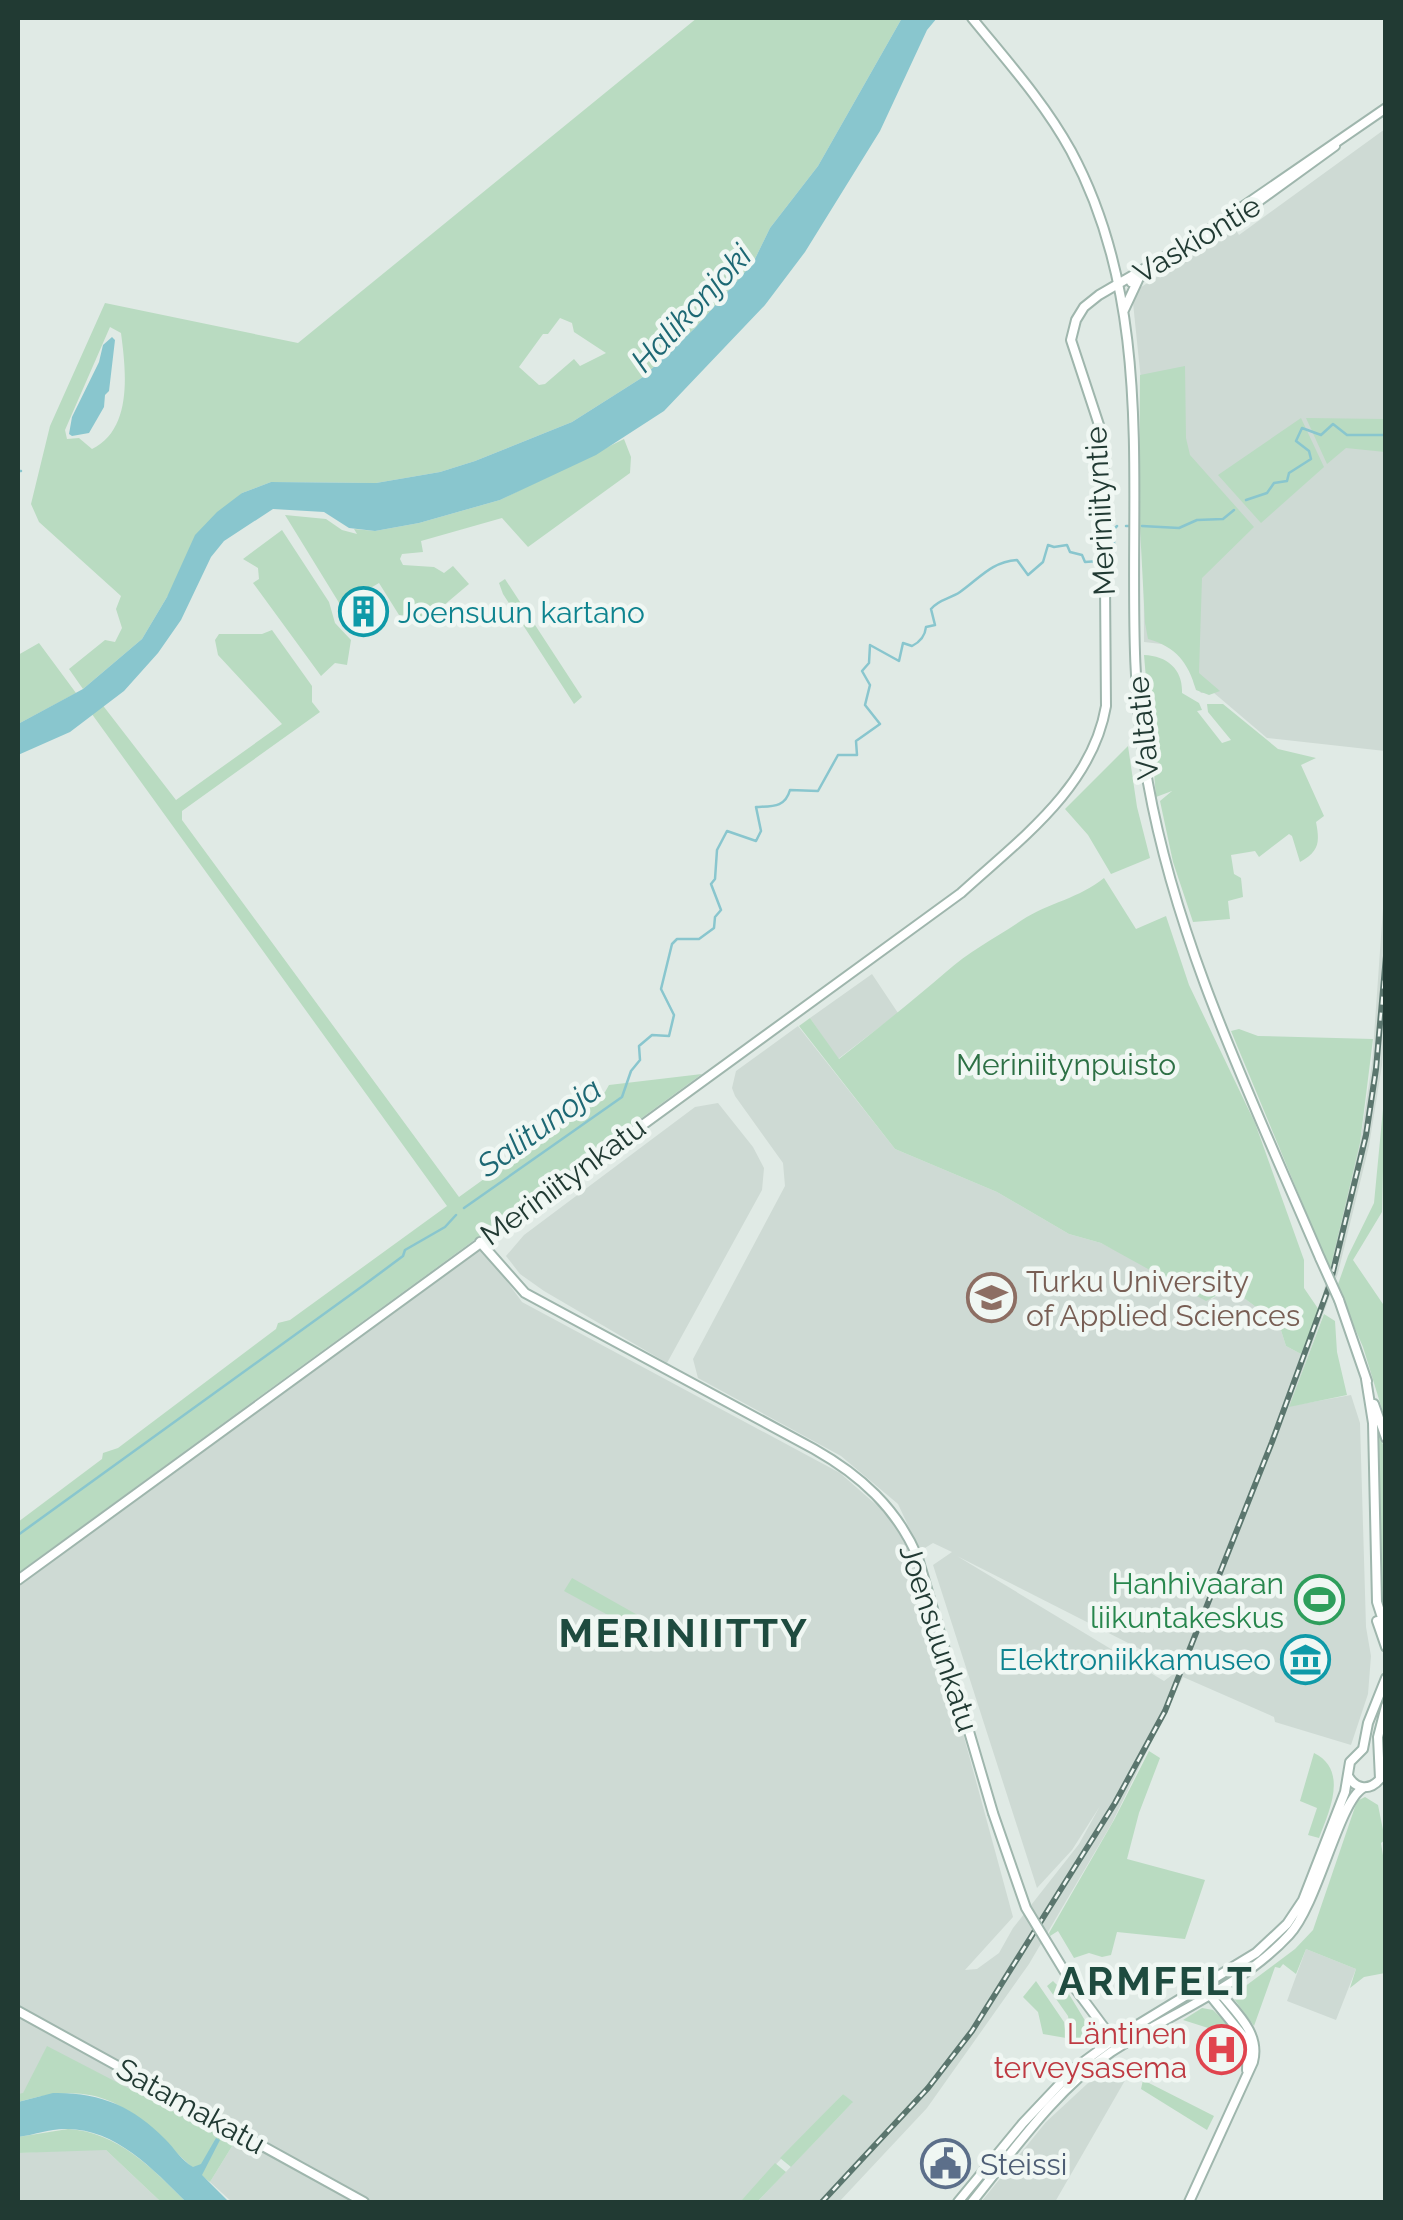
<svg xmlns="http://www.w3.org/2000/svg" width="1403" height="2220" font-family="Raleway,sans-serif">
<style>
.built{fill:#cedad4;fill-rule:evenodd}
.green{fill:#b9dbc1;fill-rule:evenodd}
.water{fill:#89c6ce}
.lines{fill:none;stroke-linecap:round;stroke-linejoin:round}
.stream{stroke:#89c6ce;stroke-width:2.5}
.secondary-casing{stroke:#9fb6ad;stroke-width:12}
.secondary{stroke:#fff;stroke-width:8}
.rail-casing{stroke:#5b766e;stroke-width:6}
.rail{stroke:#f0f7f3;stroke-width:2.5;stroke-dasharray:8;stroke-linecap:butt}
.secondary-bridge-casing{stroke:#9fb6ad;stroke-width:12;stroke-linecap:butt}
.secondary-bridge{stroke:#fff;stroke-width:8}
.labels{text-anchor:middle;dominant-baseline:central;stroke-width:9;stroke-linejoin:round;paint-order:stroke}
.street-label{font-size:30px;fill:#213a33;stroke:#f0f7f3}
.culture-label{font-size:30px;fill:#0d838f;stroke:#f0f7f3;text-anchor:start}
.park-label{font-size:30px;fill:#2d7045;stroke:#f0f7f3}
.education-label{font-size:30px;fill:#785e54;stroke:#f0f7f3;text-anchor:start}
.leisure-label{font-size:30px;fill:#27864d;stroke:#f0f7f3;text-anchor:end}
.health-label{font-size:30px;fill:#be3a42;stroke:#f0f7f3;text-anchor:end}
.service-label{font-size:30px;fill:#4e5e75;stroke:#f0f7f3;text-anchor:start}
.water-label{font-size:32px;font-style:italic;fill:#1d6874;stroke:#f0f7f3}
.district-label{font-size:40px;font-weight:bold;letter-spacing:2.5px;fill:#1e4b3f;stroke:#f0f7f3}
</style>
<rect width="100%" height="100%" fill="#e0eae5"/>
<path class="built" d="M1385,129V751L1267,738L1214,693H1201L1194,684L1192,669L1170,645L1144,642L1143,400L1132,293L1234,227L1239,235Z
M1385,880V1012L1382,1065L1369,1146L1338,1273L1290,1406L1351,1395L1360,1423L1366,1627L1371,1656L1368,1694L1351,1745L1275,1722L1274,1717L1183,1677L1112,1823L1029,1964L927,2108L839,2202H757L852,2103L843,2094L740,2202H232L210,2182L234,2143L47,2047L23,2094H18V1573L476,1239L522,1302L840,1473L889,1516L911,1555L930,1612L1013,1917L965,1970L977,1969L999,1953L1013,1928L1079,1844L1100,1806L1072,1850L1037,1888L933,1565L952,1552L933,1543L920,1551L898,1504L841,1456L698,1378L693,1359L785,1186L783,1163L735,1096L732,1088L736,1071L798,1026L895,1149L997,1192L1069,1234L1101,1243L1212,1299L1227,1289L1233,1290L1279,1324L1286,1346L1301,1354L1319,1310L1360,1143L1372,1064ZM957,1556L1140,1649L1176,1672L1164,1681Z
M872,974L898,1013L838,1059L810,1018Z
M718,1103L753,1147L764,1168L762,1190L667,1363L544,1291L520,1274L506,1256L524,1235L695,1107Z
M1306,1949L1356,1969L1336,2020L1287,2001Z
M1114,2059L1131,2070L1055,2202H981L1046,2122Z
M75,2150H106L161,2202H18V2153Z"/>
<path class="green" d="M697,18H902L818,166L770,228L753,263L695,328L643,377L572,422L475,461L440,472L376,483L271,482L242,493L167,597L142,639L83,689L69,669L105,640L115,642L122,628L116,609L121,596L39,522L31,504L50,426L105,303L298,343ZM560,318L572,323L574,332L606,353L580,366L574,359L545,384L539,385L519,367L543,334H548ZM110,327L121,333C126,371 133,429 92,449L79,438L67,439L65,430Z
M1185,366L1186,438L1190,455L1254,527L1202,578L1199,673L1220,691L1209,695L1196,690C1188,662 1176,647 1148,639L1145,623L1139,509L1140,375Z
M1301,418L1324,467L1261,523L1218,475Z
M1306,418L1385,419V452L1346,448L1327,464Z
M624,439L631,457L630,473L528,547L502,518L421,541L423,552L402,554L400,559L403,565L434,567L444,573L453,566L469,584L430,617L399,615L379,583L367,590L355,589L348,602L341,606L285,515L326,519L342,530L357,534L354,529L375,531L419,523L500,500Z
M282,530L329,602L335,623L351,640L347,665L335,663L321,676L253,583L259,579L258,568L243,559Z
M505,579L582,697L574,704L503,594L499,583Z
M272,630L312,686V702L320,712L182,811V820L459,1197L605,1092L609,1085L702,1074L18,1573V1522L102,1459L103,1453L118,1448L276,1329L278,1323L290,1320L447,1206L89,710L101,703L176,800L282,724L218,655L215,640L219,634H262Z
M39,643L76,693L18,724V655Z
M1144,655C1168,656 1183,670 1182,693L1199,703L1202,710L1197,711L1222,743L1231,740L1208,712L1207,704H1223L1278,749L1316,758L1301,765L1324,816L1316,822C1320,843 1319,851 1300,862L1292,836L1289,834L1259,857L1255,851L1231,855L1234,874L1241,878L1243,897L1228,901L1230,919L1193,922L1173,862L1160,801L1172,791L1156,797Z
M1128,746L1137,807L1150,858L1111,874L1088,835L1065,809Z
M1104,878L1136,929L1166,916L1189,985L1255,1123L1304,1260V1288L1319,1310L1301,1354L1286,1346L1279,1324L1233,1290H1227L1206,1301L1101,1243L1069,1234L997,1192L895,1149L799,1026L810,1018L839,1059C876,1030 911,1002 946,972C968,952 997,937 1022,920C1048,903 1080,898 1104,878Z
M1239,1029L1258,1036L1373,1039L1360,1143L1330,1270L1231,1031Z
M1385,1088L1382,1212L1353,1260L1385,1307V1419L1363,1347L1337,1287L1348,1256L1374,1203Z
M1324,1314L1335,1321L1337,1352L1347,1395L1289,1407Z
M1376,1429L1386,1451L1385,1625L1382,1609Z
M572,1578L657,1626L650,1638L564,1591Z
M1149,1751L1160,1758L1139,1813L1127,1859L1205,1880L1185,1939L1117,1932L1111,1955L1102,1957L1089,1953L1074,1958L1058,1931L1050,1936L1049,1933L1114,1820Z
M1314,1753C1349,1770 1329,1812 1319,1838L1308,1835L1317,1808L1300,1801Z
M1365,1797L1378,1805L1385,1840L1381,1843L1386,1874L1385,1973L1364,1977L1350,1988L1356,1969L1306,1949L1296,1974L1283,1964L1280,1968L1275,1967L1254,2026L1232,1996L1295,1949L1313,1930L1357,1801Z
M1036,1981L1064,2022L1066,2038L1043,2034L1038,2012L1023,1997Z
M1053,1981L1057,1985L1061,1981L1092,2032L1090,2038H1072L1068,2016L1047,1986Z
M1202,2008L1213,2010L1243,2039L1183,2020Z
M47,2046L234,2143L210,2182C141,2127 120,2071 18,2102V2094L23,2093Z
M1143,2080L1214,2116L1207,2130L1141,2089Z
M843,2094L853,2102L791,2167L780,2158Z
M68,2129C118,2132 152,2168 186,2202H161L106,2150L18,2153V2137Z
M775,2163L786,2172L757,2202H740Z"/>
<path class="water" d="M902,18H937L927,30L880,131L805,252L765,305L664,411L596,455L500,500L419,523L375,531L349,528L324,512L273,509L224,541L211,557L181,620L158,653L124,691L70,732L18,755V724L83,689L142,639L167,597L195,535L217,512L242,493L271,482L376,483L440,472L475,461L572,422L643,377L695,328L753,263L770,228L818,166Z
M112,337L115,340L109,391L105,395L104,407L89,433L72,436L69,434L72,417L99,362L103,345Z
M53,2093C99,2092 133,2106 165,2139C175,2149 181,2160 193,2167L201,2164L216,2138L220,2140L202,2175L229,2202H186C153,2169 115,2128 65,2129C49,2129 34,2135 18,2137V2102Z"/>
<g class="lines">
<path class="stream" d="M18,471H21
M1246,500L1267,493L1274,483L1287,481L1289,473L1311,459L1309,451L1296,441L1302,428L1321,435L1333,424L1347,435H1386
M1126,526H1130
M1142,526L1179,528L1197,520L1223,519L1234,510
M1114,560V529L1117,526
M464,1208L622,1097L631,1071L640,1060L639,1046L652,1035L669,1036L674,1015L661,989L672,944L677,939H699L714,928L715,917L721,910L711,884L715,879L717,850L727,831L756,841L761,831L756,807C772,806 785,808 790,790L818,791L838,755H857L856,741L880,724L865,705L870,685L862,671L869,663L870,645L899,661L903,643L912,646C920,642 925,637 926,627L935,625L931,609C939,599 950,599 960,592C980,578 991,562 1017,560L1028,575L1043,562L1048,545L1054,547L1067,545L1070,552L1082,555L1085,562L1099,561
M18,1535L364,1285L403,1256L405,1250L445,1227L456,1215"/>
<defs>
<path id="secondary" d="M972,18C1007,61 1044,102 1071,151C1176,346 1109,575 1148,783C1178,950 1254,1103 1320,1258
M1131,282L1201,243L1335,146
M1124,310L1138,280
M480,1242L525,1293L814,1449C860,1475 897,1508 918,1558L993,1813
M1339,1300L1367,1381
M1366,1379L1373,1423L1377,1602L1386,1630
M1374,1404L1386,1438
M18,1580L961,893C1019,840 1092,788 1106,706L1104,463L1099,425L1071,340L1076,320L1084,307L1099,295L1197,238L1386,108
M1377,1621L1386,1647
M1348,1776C1356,1790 1370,1791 1380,1779L1378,1737L1386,1706
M1074,1987L1106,2030L1119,2041
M1209,1994L1248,2042L1247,2070
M18,2011L364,2202
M958,2202L1023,2123L1075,2068L1116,2038L1256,1953L1287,1924L1303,1900L1345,1792L1350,1762L1363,1749L1368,1723L1386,1678
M972,2202C1014,2150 1055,2090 1111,2052C1169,2014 1241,1987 1289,1935C1318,1904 1339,1801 1363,1788
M1189,2202L1253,2062C1261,2032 1234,2011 1217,1989"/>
</defs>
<use href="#secondary" class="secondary-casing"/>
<use href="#secondary" class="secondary"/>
<defs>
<path id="rail" d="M822,2202L928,2088L972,2031L1115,1803L1165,1711L1272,1442L1330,1284L1366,1135L1376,1069L1386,956"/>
</defs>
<use href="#rail" class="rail-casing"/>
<use href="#rail" class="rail"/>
<defs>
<path id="secondary-bridge" d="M1320,1258L1339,1300
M993,1813L1026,1908L1074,1987"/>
</defs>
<use href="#secondary-bridge" class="secondary-bridge-casing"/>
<use href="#secondary-bridge" class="secondary-bridge"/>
</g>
<defs>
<symbol id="building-ring" viewBox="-11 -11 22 22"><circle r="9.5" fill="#f0f7f3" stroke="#0f9aa8" stroke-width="1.5"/><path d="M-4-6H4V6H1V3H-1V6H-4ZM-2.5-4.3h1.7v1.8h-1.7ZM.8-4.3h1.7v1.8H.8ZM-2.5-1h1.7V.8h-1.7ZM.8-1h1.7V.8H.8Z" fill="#0f9aa8"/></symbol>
<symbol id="university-ring" viewBox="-11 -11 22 22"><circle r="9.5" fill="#f0f7f3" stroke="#8d6e63" stroke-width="1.5"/><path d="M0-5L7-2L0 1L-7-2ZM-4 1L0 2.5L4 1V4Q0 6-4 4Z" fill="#8d6e63"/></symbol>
<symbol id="stadium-ring" viewBox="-11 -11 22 22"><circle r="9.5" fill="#f0f7f3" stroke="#2e9e5b" stroke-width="1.5"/><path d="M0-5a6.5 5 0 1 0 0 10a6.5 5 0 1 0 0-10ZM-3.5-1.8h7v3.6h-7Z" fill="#2e9e5b"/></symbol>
<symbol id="museum-ring" viewBox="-11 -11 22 22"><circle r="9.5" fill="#f0f7f3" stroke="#0f9aa8" stroke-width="1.5"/><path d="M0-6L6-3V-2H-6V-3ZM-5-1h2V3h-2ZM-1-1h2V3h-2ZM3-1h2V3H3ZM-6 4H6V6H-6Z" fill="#0f9aa8"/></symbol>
<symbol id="hospital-ring" viewBox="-11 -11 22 22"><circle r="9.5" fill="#f0f7f3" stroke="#e0444e" stroke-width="1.5"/><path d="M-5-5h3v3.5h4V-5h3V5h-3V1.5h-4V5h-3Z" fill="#e0444e"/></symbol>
<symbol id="civic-ring" viewBox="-11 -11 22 22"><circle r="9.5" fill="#f0f7f3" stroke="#5c6f8a" stroke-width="1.5"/><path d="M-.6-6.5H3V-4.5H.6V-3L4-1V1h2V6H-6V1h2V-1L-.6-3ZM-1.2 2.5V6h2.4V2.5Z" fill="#5c6f8a"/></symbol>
</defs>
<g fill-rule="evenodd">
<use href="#building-ring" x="336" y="584" width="55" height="55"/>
<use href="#university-ring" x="964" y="1270" width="55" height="55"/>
<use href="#stadium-ring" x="1292" y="1572" width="55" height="55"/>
<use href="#museum-ring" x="1278" y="1632" width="55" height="55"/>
<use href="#hospital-ring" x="1194" y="2022" width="55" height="55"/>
<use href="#civic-ring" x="918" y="2136" width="55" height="55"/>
</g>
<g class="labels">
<g class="street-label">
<text transform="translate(1197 239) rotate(-31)">Vaskiontie</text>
<text transform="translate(1100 511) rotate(-93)">Meriniityntie</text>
<text transform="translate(1143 728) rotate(-96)">Valtatie</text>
<text transform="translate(563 1181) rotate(-36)">Meriniitynkatu</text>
<text transform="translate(939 1638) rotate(72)">Joensuunkatu</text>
<text transform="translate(191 2106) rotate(29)">Satamakatu</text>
</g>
<g class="culture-label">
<text x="398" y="612">Joensuun kartano</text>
<text x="1271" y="1659" text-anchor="end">Elektroniikkamuseo</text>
</g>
<g class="park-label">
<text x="1066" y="1064">Meriniitynpuisto</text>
</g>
<g class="education-label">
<text x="1026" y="1281">Turku University<tspan x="1026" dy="34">of Applied Sciences</tspan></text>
</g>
<g class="leisure-label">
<text x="1284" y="1583">Hanhivaaran<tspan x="1284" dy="34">liikuntakeskus</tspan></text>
</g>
<g class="health-label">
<text x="1187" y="2033">Läntinen<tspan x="1187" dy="34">terveysasema</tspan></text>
</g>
<g class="service-label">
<text x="980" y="2164">Steissi</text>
</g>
<g class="water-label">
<text transform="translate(691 308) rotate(-47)">Halikonjoki</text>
<text transform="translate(539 1127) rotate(-36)">Salitunoja</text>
</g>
<g class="district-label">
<text x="684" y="1632">MERINIITTY</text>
<text x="1156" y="1980">ARMFELT</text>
</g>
</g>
<rect width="1403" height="2220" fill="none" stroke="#213a33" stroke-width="40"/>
</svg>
